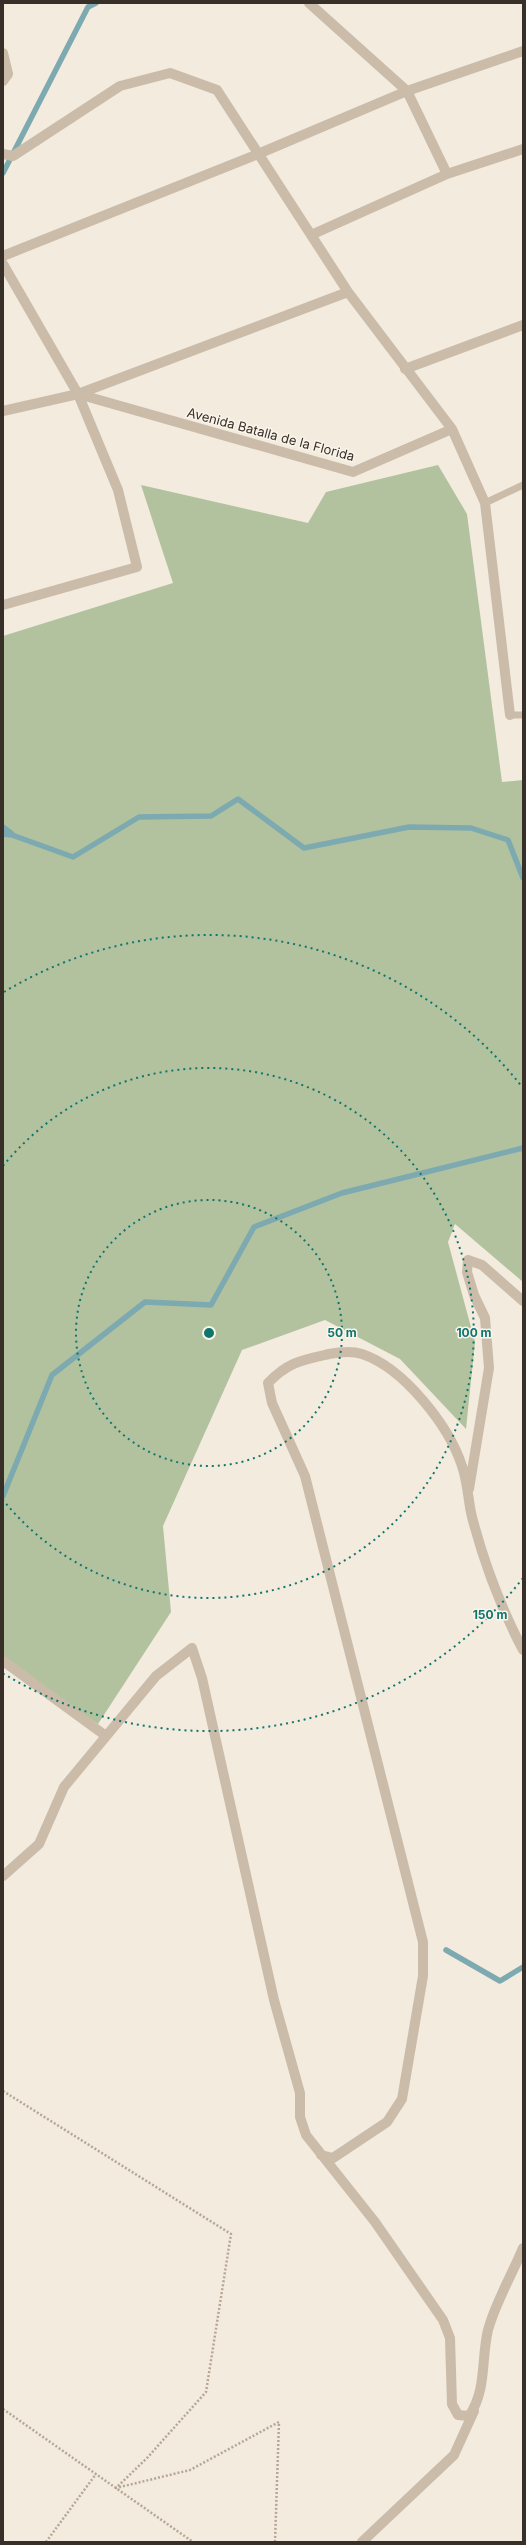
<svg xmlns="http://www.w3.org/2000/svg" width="526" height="2545" font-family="Inter,sans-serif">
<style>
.green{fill:#b2c29e}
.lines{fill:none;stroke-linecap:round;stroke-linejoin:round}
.stream{stroke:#7da9b0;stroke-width:5.5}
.path{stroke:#b7a694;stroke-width:2.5;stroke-dasharray:2 2;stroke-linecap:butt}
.service{stroke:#cbbcaa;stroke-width:7}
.minor{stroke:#cbbcaa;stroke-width:10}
.ring{fill:none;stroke:#0f766e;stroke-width:2;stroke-dasharray:2 4}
.labels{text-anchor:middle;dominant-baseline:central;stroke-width:3;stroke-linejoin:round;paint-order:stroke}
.street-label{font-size:13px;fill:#382f29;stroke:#faf4ea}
.centre{fill:#0f766e;stroke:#faf4ea;stroke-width:2}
.ring-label{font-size:12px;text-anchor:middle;font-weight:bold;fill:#0f766e;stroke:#faf4ea;stroke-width:3;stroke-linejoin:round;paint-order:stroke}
</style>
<rect width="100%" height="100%" fill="#f3ebde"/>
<path class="green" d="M438,465L467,514L502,782L523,780V1282L455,1224L448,1242L475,1342L466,1429L400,1359L325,1320L242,1350L163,1526L171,1612L98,1724L3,1660V636L173,583L141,485L308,523L326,492Z"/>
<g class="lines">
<path class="stream" d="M3,173L88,7L96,3
M3,827L12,834
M3,834L12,835L73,857L139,817L211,816L238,799L304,848L409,827L471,828L508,840L523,878
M3,1496L52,1375L145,1302L211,1305L254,1227L342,1193L523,1148
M446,1950L500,1981L523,1967"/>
<path class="path" d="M3,2091L231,2234L206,2392L147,2458L116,2488L190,2470L279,2422L275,2542
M3,2409L193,2542
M46,2542L96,2474"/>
<path class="service" d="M485,503L523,485
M510,715H523"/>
<path class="minor" d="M309,3L407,91L447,174
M3,53L8,74L3,81
M3,154L13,156L120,86L170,73L217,90L348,292L452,429L485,503L510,715
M311,235L447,174L523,149
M3,256L258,154L407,91L523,51
M3,264L78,394L118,490L137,567L3,605
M405,369L523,325
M78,394L353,472L452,429
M3,411L78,394L348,292
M469,1489L489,1368L485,1318L474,1295L467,1272L468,1260L482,1265L523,1301
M3,1661L106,1736
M3,1876L39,1844L64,1787L156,1676L192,1648L202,1678L274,2000L300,2093V2117L306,2135L375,2222L443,2320L450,2338L452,2404L458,2415L469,2416C487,2390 481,2359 488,2330C496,2301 512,2275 523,2248
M321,2155L333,2158L387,2122L402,2099L423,1976V1942L305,1476L272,1403L268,1383C288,1362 302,1360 329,1354C339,1352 353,1351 362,1354C404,1368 449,1426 462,1466C468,1483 468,1501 472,1517C484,1563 501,1608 523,1650
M362,2542L454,2455L474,2411"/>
</g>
<g class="ring">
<circle cx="209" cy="1333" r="133"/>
<path d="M3 1166A265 265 0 1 1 3 1500"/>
<path d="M523 1578A398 398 0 0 1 4 1674M4 992A398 398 0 0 1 523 1088"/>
</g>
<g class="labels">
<g class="street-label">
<text transform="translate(271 434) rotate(15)">Avenida Batalla de la Florida</text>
</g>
</g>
<circle cx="209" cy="1333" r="6" class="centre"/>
<g class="ring-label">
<text x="342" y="1337">50 m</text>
<text x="474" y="1337">100 m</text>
<text x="490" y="1619">150 m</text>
</g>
<rect width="526" height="2545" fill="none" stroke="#382f29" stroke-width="8"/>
</svg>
